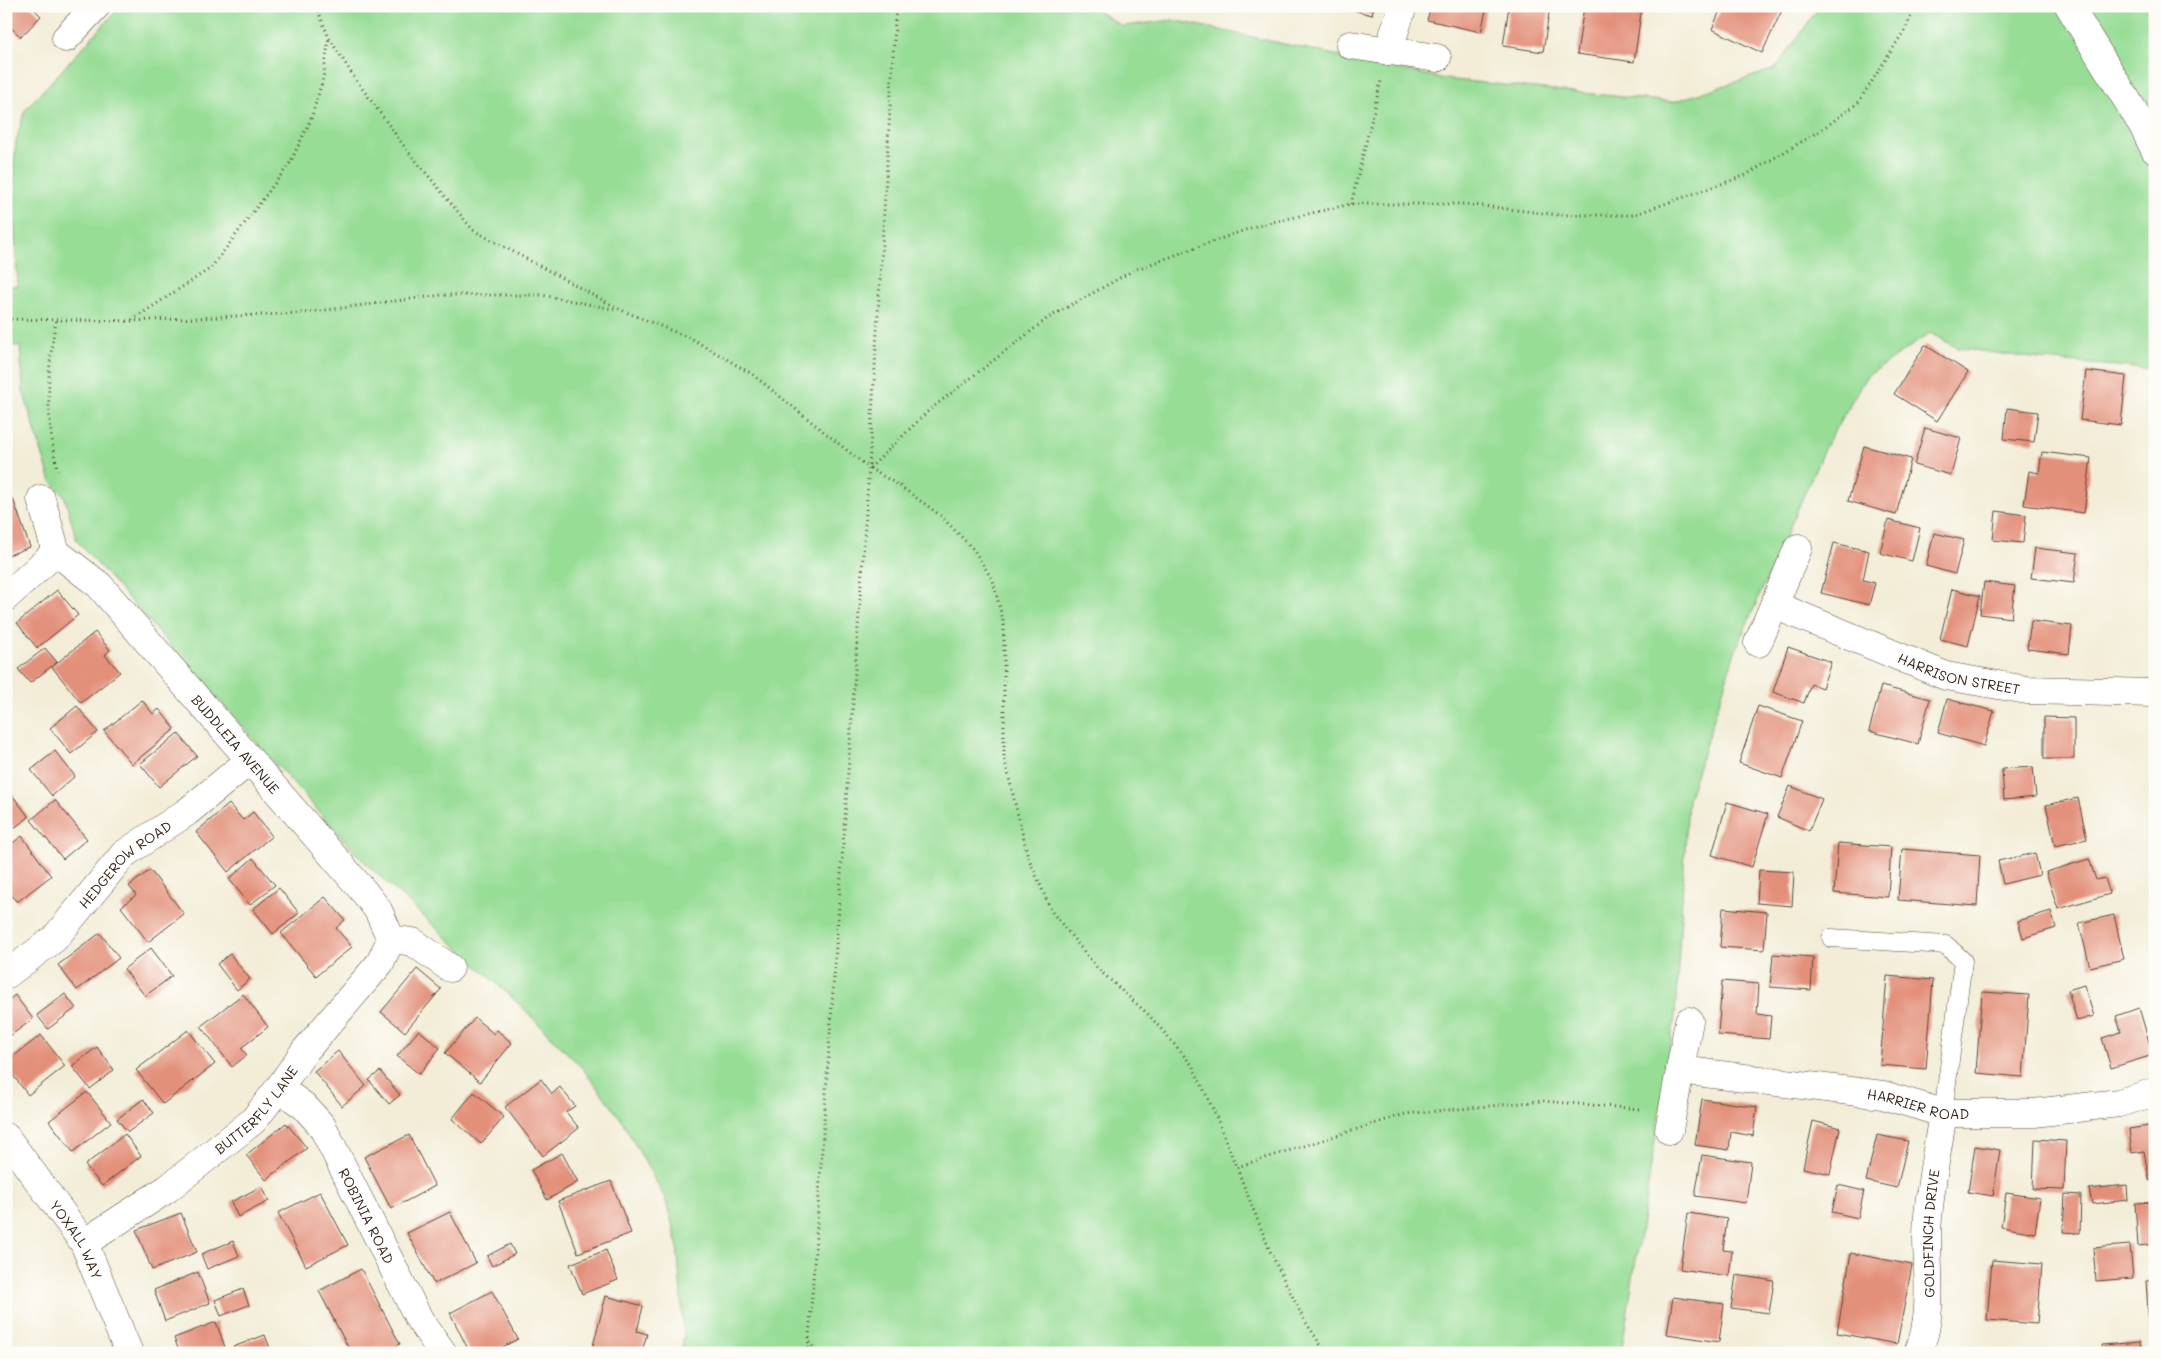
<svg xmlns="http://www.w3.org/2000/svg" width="2161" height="1359" font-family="Mali,sans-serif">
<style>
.green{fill:#97dd96;stroke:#69845a}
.building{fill:#e3907a}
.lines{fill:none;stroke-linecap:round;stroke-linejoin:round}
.lane-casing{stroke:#57473a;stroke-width:19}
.street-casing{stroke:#57473a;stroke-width:29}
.path{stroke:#57473a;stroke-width:3;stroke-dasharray:1 4;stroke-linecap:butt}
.lane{stroke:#fff;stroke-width:18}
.street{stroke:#fff;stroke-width:28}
.labels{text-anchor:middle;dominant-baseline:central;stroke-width:4.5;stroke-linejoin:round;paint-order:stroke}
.street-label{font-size:14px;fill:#3b2a1e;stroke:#fdfcf7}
</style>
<rect width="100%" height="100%" fill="#fdfcf7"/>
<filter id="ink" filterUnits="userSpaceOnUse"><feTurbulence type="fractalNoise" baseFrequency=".02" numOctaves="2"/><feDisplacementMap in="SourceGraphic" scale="10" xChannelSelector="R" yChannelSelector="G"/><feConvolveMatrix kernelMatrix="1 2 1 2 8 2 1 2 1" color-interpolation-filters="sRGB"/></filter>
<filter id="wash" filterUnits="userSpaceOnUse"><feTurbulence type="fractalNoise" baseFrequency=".0096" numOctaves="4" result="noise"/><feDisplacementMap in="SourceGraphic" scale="20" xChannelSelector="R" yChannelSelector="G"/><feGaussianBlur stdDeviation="1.12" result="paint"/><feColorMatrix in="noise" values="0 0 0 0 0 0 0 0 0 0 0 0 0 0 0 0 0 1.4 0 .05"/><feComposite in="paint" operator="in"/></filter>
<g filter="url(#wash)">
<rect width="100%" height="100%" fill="#f3edd7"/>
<path class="green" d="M121,6H1090L1122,26L1174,20L1445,79L1673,102L1775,69L1820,6H2155V369L2054,361L1958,348L1930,333L1866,377L1825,447L1736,649L1688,800L1675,1016L1621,1353H681L684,1336L677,1242L665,1198L621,1119L583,1069L519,1004L361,859L77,541L64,495L51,482L23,391L20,346L6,345V286H18L12,187L16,141L25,110Z"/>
<g id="blocks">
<path class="building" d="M6,6H31L41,16L21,37L6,23Z
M1337,6H1374L1372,15Z
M1431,6H1487L1481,32L1427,20Z
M1509,6H1550L1543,52L1503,46Z
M1584,6H1642L1634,62L1577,54Z
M1722,6H1784L1762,53L1712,29Z
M1925,345L1968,372L1937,421L1894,394Z
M2086,371L2126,376L2121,425L2080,420Z
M2007,408L2038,412L2034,442L2004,439Z
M1925,428L1961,438L1951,475L1914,465Z
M1864,446L1911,459L1896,515L1848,501Z
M2042,452L2091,458L2084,513L2024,505L2029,471L2039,473Z
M13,499L30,547L6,556V501Z
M1996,511L2026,515L2023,543L1993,540Z
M1888,520L1920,528L1912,561L1880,553Z
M1934,533L1964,540L1955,574L1926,566Z
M1834,543L1869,551L1863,580L1875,583L1869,605L1821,593Z
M2035,548L2078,553L2074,583L2031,578Z
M1984,582L2015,586L2011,618L1980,614Z
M1952,589L1980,596L1968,646L1940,639Z
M57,590L78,615L37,648L17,623Z
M2031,621L2072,626L2069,654L2027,649Z
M95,632L110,650L105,655L120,672L81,703L52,667Z
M1788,647L1831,662L1822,688L1811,684L1804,703L1773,692Z
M45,648L57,662L30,683L18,669Z
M1881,686L1930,699L1918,744L1869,731Z
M1947,699L1994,711L1984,746L1938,733Z
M142,700L153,714L159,709L175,729L132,764L104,731Z
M77,706L98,732L71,754L50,728Z
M1758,706L1802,721L1782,778L1739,763Z
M2044,717L2074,718V759H2044Z
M178,733L197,756L159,787L140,764Z
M55,751L75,776L52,796L31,770Z
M2033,767L2036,797L2004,800L2002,769Z
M1790,786L1822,799L1809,831L1777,817Z
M6,787L29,817L14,828L6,818Z
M2078,798L2087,839L2055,846L2046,805Z
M55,800L87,839L63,859L31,820Z
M1727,802L1768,814L1752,867L1712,855Z
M229,804L243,820L253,812L272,836L228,872L196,832Z
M22,836L51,876L17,902L6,888V848Z
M1838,843L1891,847L1888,897L1834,893Z
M1902,849L1980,855L1977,906L1898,900Z
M2035,853L2040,875L2003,884L1998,861Z
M253,858L275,885L250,905L229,879Z
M2089,859L2096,880L2105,878L2110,894L2058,909L2046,872Z
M150,870L184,914L148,942L121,907L136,895L129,886Z
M1759,870L1794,872L1792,906L1757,903Z
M279,888L299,913L273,934L253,909Z
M325,897L345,920L336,928L352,947L316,976L281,933Z
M1723,908L1767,912L1764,950L1720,947Z
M2051,911L2056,928L2023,938L2018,921Z
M2114,915L2124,959L2090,967L2079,923Z
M100,933L119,958L77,990L58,965Z
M151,948L172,976L145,996L124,969Z
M230,954L250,979L237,990L217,964Z
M1773,954L1813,957L1811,990L1770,987Z
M417,969L441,989L405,1032L381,1012Z
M1887,976L1933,980L1926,1069L1880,1065Z
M1722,981L1759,984L1757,1014L1771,1016L1769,1039L1718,1035Z
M2084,985L2094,1016L2077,1021L2068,990Z
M1982,992L2029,995L2023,1077L1976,1073Z
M65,994L76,1008L48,1029L37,1015Z
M243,994L268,1027L241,1048L247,1055L232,1067L201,1026Z
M15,995L33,1019L6,1039V1002Z
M2139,1008L2153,1055L2111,1068L2102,1038L2121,1032L2116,1016Z
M475,1018L494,1034L497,1030L512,1043L480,1082L445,1053Z
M188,1030L215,1064L163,1104L136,1070Z
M419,1030L440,1048L419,1074L397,1056Z
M41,1035L65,1066L28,1095L6,1066V1062Z
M97,1047L114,1070L90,1089L72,1066Z
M338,1051L366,1086L342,1106L314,1071Z
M380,1071L400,1095L389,1104L369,1080Z
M541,1079L552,1094L560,1087L575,1106L566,1112L579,1128L543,1156L505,1107Z
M87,1092L111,1122L73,1152L49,1121Z
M474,1092L504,1117L481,1144L452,1119Z
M143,1099L154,1113L128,1132L117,1119Z
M1702,1099L1757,1107L1753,1136L1731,1132L1729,1150L1695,1145Z
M1813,1121L1840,1128L1830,1174L1803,1168Z
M286,1123L307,1148L266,1180L246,1155Z
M2155,1125V1180H2149L2144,1151L2132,1153L2129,1129Z
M125,1134L141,1156L102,1186L85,1165Z
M409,1135L435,1186L391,1209L364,1157Z
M1877,1135L1908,1141L1897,1188L1866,1181Z
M2035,1139L2066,1141L2064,1190L2033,1189Z
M1975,1146L2000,1150L1993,1196L1968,1192Z
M562,1153L578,1182L547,1200L531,1170Z
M1702,1155L1751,1162L1746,1203L1695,1196Z
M611,1181L631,1233L578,1253L558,1201Z
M1838,1185L1864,1191L1858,1218L1832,1212Z
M2127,1185L2128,1200L2092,1204L2089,1189Z
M262,1186L269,1201L238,1217L231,1202Z
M320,1192L348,1245L306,1266L278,1213Z
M2006,1193L2040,1198L2035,1233L2001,1227Z
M2065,1194L2081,1195L2080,1233L2063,1232Z
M2155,1202V1244L2138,1246L2135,1203Z
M450,1212L476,1263L434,1284L407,1233Z
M181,1213L197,1252L152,1270L136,1230Z
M1688,1213L1727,1219L1723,1250L1732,1251L1729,1276L1680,1269Z
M233,1241L239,1256L207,1269L201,1254Z
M510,1244L515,1254L492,1266L487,1256Z
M2130,1245L2133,1278L2096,1281L2093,1248Z
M606,1250L618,1280L582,1294L570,1264Z
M1851,1253L1912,1265L1897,1344L1837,1333Z
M1992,1260L2042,1264L2037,1324L1987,1320Z
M361,1269L400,1344L383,1353H351L319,1291Z
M198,1272L210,1303L165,1321L154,1290Z
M1736,1275L1774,1281L1769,1313L1731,1308Z
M2155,1280V1342H2150L2146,1281Z
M243,1289L249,1305L221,1316L215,1300Z
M492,1291L518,1339L491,1353H470L450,1313Z
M606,1296L643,1306L637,1331L647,1334L642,1351L632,1349L631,1353H591Z
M1673,1297L1724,1304L1719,1342L1667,1334Z
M216,1322L226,1350L219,1353H180L174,1338Z
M265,1335L271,1351L266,1353H236L233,1347Z
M2140,1342L2141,1353H2103L2102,1345Z"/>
</g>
</g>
<g filter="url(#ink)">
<use href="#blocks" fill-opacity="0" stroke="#57473a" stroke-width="1"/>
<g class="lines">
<defs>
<path id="lane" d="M1831,938L1946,945L1963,961L1943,1113"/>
<g id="street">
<path d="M2069,6L2143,126L2155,150"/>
<path d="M66,38L96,6"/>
<path d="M1350,45L1437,58"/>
<path d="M1388,51L1403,6"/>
<path id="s1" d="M41,499L56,552L99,585L365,893L378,910L391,939L413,942L450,968"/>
<path d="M6,597L56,552"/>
<path id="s2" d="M1774,605L1946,676L2027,690L2155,693"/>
<path d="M1758,643L1798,548"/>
<path id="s3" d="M6,975L54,939L124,854L187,812L249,761"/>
<path id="s4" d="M1680,1070L1883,1095L1943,1113H2034L2119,1103L2155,1092"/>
<path id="s5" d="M279,1088L304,1106L322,1126L419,1319L443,1353"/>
<path d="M1669,1130L1689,1021"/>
<path id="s6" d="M6,1137L84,1243L129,1353"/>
<path id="s7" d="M84,1243L167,1189L253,1121L279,1088L304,1052L380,963L391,939"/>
<path id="s8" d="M1918,1353C1934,1315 1927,1275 1927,1235C1928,1195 1937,1153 1943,1113"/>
</g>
</defs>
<use href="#lane" class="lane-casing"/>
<use href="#street" class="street-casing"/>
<path class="path" d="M316,6L329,38L356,80L407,150L473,230L621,310L692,339L752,374L869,468L900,486L940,515L974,550L993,581L1004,625V757L1028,857L1052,912L1098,969L1149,1015L1192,1065L1214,1111L1270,1251L1303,1318L1326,1353
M1351,204L1381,81
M6,319L131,321L303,313L442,295H542L618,310
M132,320L211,268L290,163L311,119L323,79L329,38
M56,321C46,373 46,420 58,472
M870,468L927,412L1048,318L1134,270L1256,226L1351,204H1465L1559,215H1633L1744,176L1821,130L1858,103L1906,28L1915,6
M1237,1167L1405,1114L1543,1101L1640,1109
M809,1342L818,1353
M808,1353L869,468L896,6"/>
<use href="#lane" class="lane"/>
<use href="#street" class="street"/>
</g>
</g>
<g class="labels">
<g class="street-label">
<text stroke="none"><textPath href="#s2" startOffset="198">HARRISON STREET</textPath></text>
<text stroke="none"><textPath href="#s1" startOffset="319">BUDDLEIA AVENUE</textPath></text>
<text stroke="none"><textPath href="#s3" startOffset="164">HEDGEROW ROAD</textPath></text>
<text stroke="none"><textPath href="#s4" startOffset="241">HARRIER ROAD</textPath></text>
<text stroke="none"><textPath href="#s7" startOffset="219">BUTTERFLY LANE</textPath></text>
<text stroke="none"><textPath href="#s5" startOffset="158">ROBINIA ROAD</textPath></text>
<text stroke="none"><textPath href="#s8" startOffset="121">GOLDFINCH DRIVE</textPath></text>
<text stroke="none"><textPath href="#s6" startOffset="125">YOXALL WAY</textPath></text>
</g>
</g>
<rect width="2161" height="1359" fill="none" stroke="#fdfcf7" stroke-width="25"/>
</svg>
